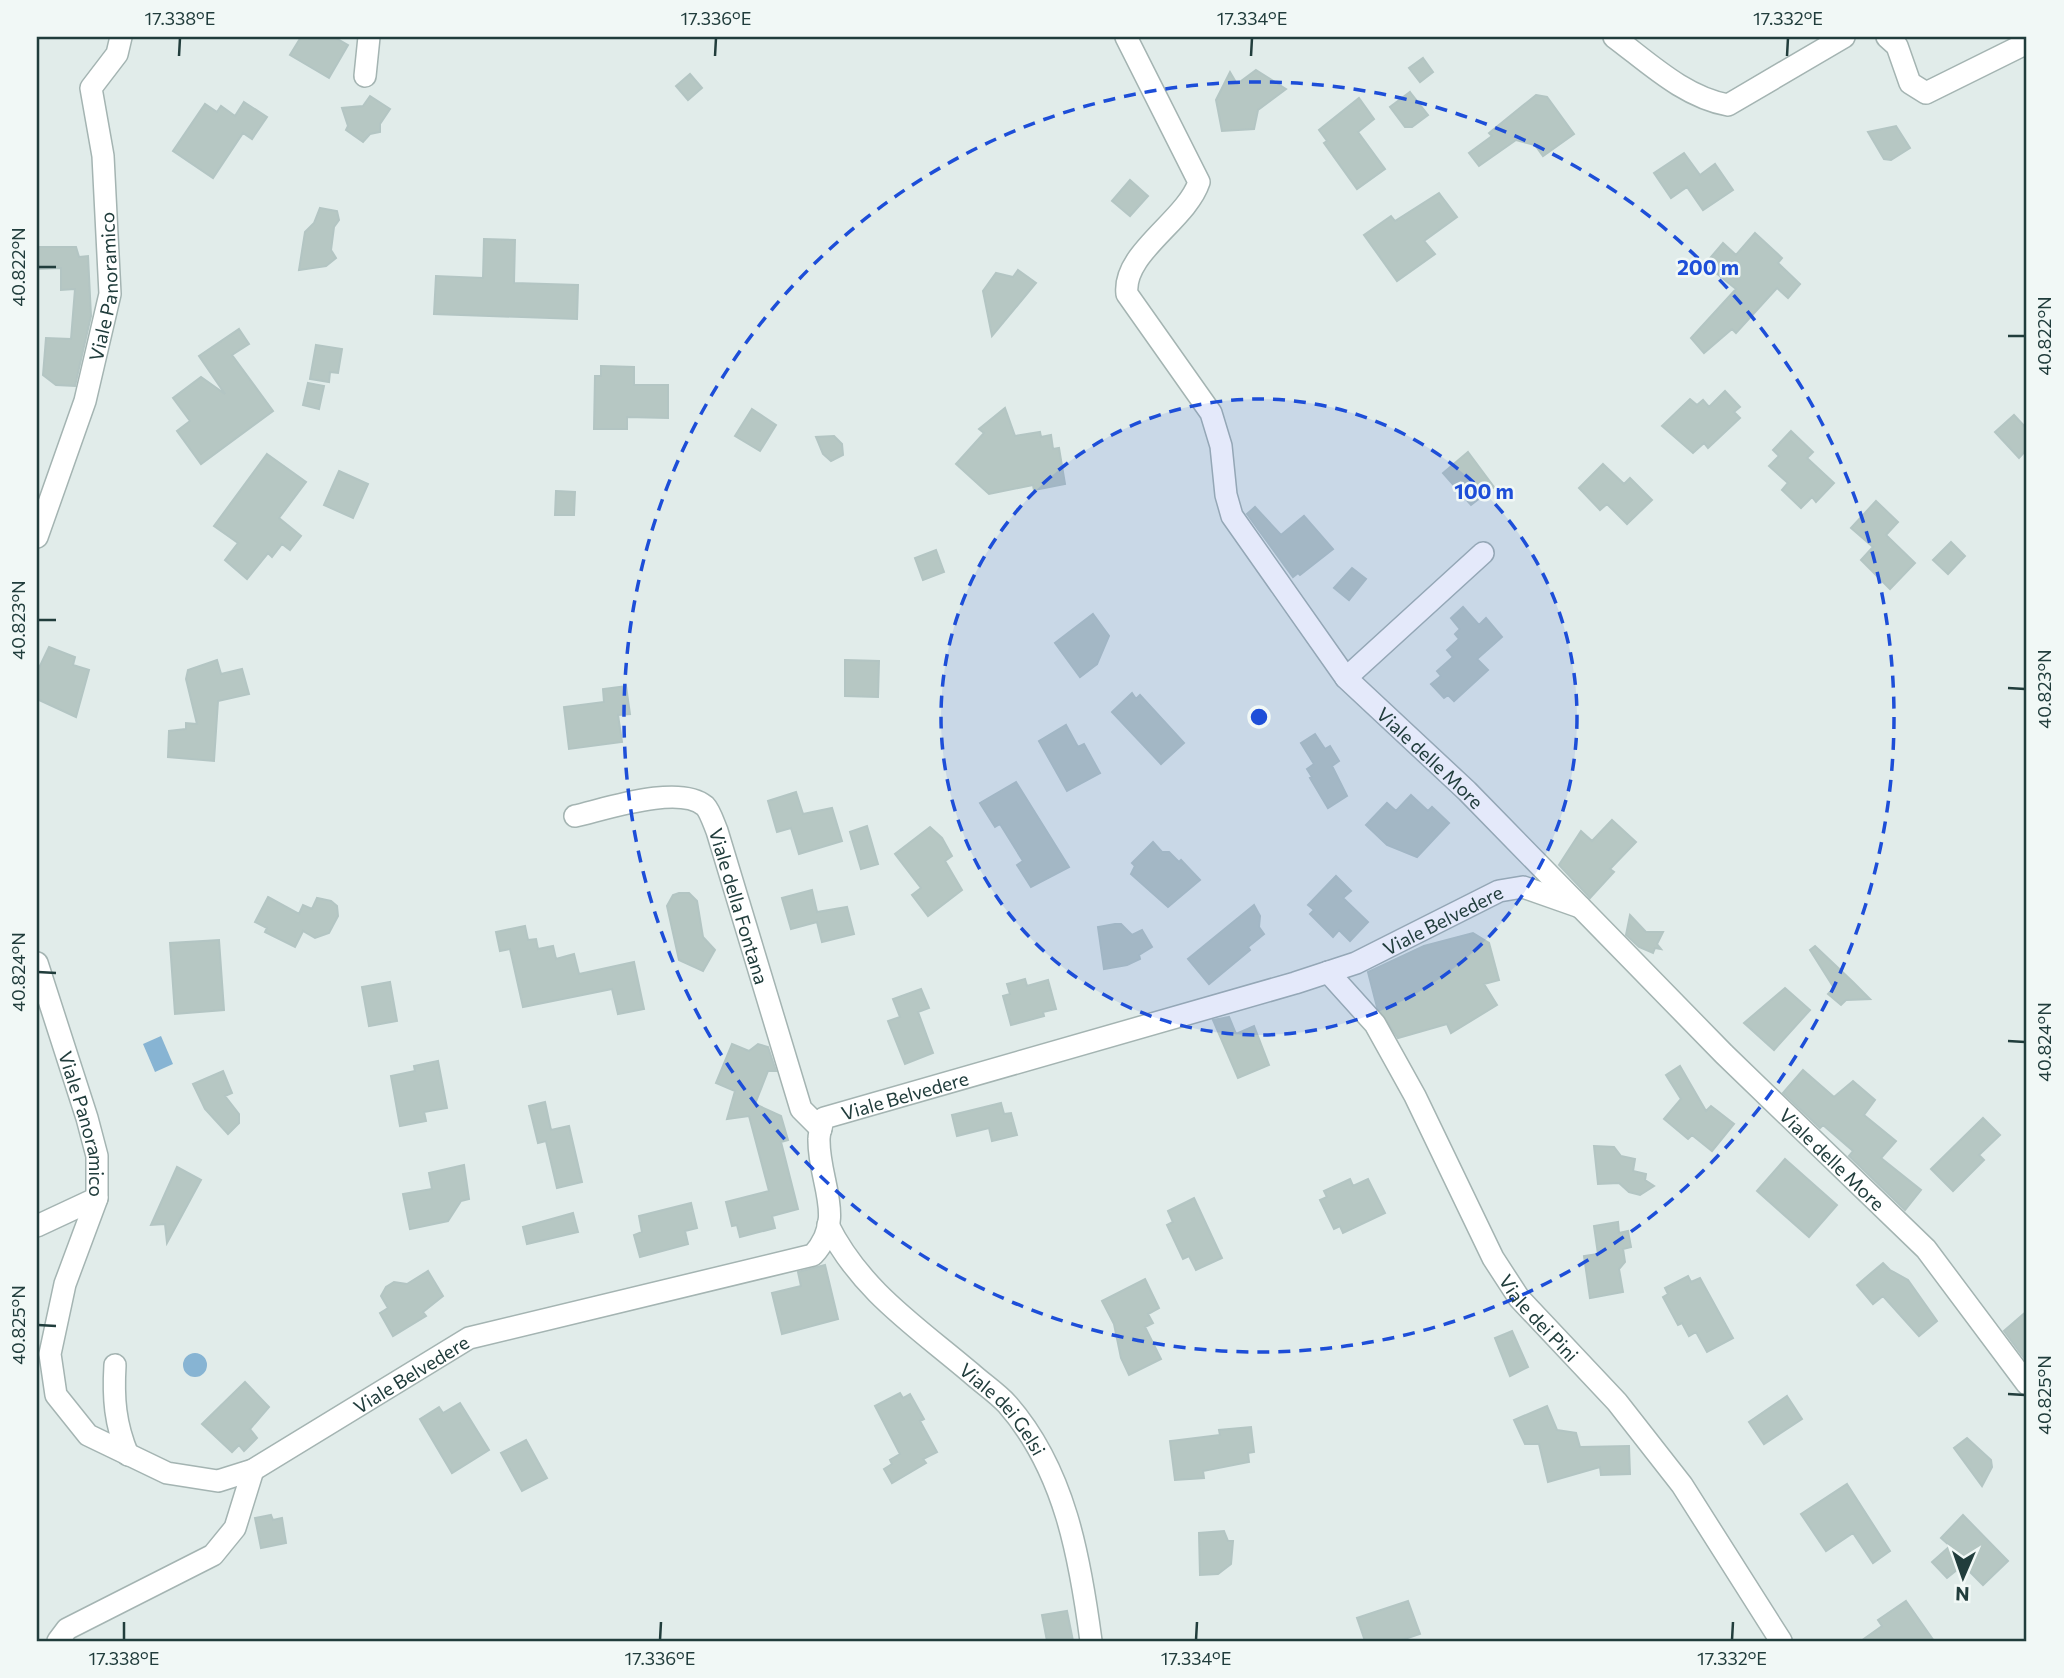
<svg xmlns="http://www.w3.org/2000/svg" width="2064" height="1678" font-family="Commissioner,sans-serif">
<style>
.water{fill:#87b4d3}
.building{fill:#b6c7c3;stroke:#b3c5c3;stroke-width:2}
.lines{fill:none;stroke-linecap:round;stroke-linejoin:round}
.street-casing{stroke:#a4b4b2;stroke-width:24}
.street{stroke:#fff;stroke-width:21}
.ticks{fill:none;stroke:#213d3c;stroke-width:2.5}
.ring{fill:none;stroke:#1d4ed8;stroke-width:3.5;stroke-dasharray:12 9}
.labels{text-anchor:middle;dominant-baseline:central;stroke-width:5;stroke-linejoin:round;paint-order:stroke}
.street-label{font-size:19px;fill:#213d3c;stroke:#f1f8f6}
.centre{fill:#1d4ed8;stroke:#f1f8f6;stroke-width:3.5}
.ring-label{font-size:21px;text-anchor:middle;font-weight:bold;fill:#1d4ed8;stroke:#f1f8f6;stroke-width:5;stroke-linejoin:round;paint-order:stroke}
.neatline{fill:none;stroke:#213d3c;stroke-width:2.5}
.ticks-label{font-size:18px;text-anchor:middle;fill:#213d3c}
</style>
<rect width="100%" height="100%" fill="#e1ecea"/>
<path class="water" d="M161,1036L173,1064L155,1072L143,1044Z
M183 1365a12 12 0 1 1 24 0a12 12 0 1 1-24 0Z"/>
<path class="building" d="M301,37H334L348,45L329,78L290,55Z
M1423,58L1433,72L1420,82L1409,68Z
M1256,70L1286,89L1258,110L1254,129L1222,131L1216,100L1230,72L1237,84Z
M690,74L702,88L688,100L676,86Z
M1410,92L1428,115L1412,127H1405L1390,107Z
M1536,95L1547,97L1574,134L1543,156L1535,145L1516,140L1479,166L1469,153L1492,136L1489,133Z
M370,96L390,109L380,124V132L370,134L363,142L346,130L348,126L342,108L363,106Z
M1359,98L1374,119L1358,132L1385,169L1357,189L1324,143L1327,141L1319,130Z
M244,102L267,117L252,139L243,133L213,178L173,151L205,104L217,112L221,106L235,116Z
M1896,126L1910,148L1891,160L1884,159L1868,132Z
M1684,153L1700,175L1715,164L1733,190L1703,210L1687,187L1671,198L1654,173Z
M1130,180L1148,196L1130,216L1112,201Z
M1439,193L1457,217L1424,241L1435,254L1397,281L1364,235L1391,216L1395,221Z
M320,208L337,211L339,220L334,227L331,250L336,258L326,266L299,270L305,232L314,223Z
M1755,233L1782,258L1778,263L1800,284L1788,298L1777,288L1736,333L1732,329L1704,353L1691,338L1736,289L1705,264L1723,243L1736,255Z
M484,239L515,240L514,283L578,285L577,319L434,314L436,276L483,278Z
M37,247H76L79,257L88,256L91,316L75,386L56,385L43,375L46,338L71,339L75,289L61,290V268L37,269Z
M1018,270L1036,283L992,336L983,291L996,273L1013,277Z
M239,329L249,344L232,355L273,411L201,464L177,431L190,421L173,398L201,377L225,394L199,356Z
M316,345L342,349L338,373L330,372L329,382L310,379Z
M601,366L634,367V385H668V418L627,417V429H594L595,376H601Z
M308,383L324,386L319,409L303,405Z
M1725,391L1740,407L1734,412L1740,418L1708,448L1704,443L1693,453L1662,426L1690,399L1697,405L1703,400L1709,407Z
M1005,408L1015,436L1040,432L1041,437L1051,435L1053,449L1059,448L1065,484L1034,490L1033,485L989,494L956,464L984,433L979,429Z
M752,409L776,425L760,451L735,436Z
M2014,415L2027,429V449L2019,458L1995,432Z
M1791,431L1813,452L1807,458L1834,483L1816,502L1812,497L1801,508L1782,490L1788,483L1769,466L1779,456L1773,450Z
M834,436L842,444L843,455L831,461L823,454L816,437Z
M1468,452L1494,487L1471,505L1443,473Z
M267,454L306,482L279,518L301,536L290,550L282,544L272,557L268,553L247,579L225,560L238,543L214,526Z
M1603,464L1624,484L1630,478L1652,500L1627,524L1607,504L1600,510L1579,488Z
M339,471L368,484L353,518L324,505Z
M556,491L575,492L574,515H555Z
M1876,501L1898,522L1886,535L1915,563L1890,589L1861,560L1873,547L1851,528Z
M1255,507L1281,535L1304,516L1333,549L1300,575L1298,573L1293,577L1247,514Z
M1951,542L1965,556L1948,574L1933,560Z
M936,550L944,572L923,580L915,558Z
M1352,568L1366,579L1349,600L1334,588Z
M1463,607L1479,625L1486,618L1502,637L1477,659L1488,670L1454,701L1448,695L1444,698L1431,684L1441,676L1437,671L1453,657L1447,650L1459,639L1455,634L1460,629L1451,618Z
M1093,614L1109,636L1097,664L1080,677L1055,643Z
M49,647L75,657L73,665L89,670L76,717L37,699V672Z
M217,660L221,674L242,669L249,694L218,701L214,761L168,757L169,731L186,729V723L197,724L186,679L188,670Z
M845,660L879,661L878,697L845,696Z
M626,686L630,714L618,715L622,742L569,749L564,707L604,702L603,689Z
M1132,693L1136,699L1140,695L1184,743L1161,764L1112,712Z
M1066,725L1078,747L1084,744L1100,773L1067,791L1039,741Z
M1315,734L1325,749L1330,746L1339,761L1332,766L1347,796L1328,808L1310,778L1312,777L1307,769L1314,764L1301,743Z
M1016,782L1069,867L1031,887L1017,865L1023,861L1000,824L995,827L980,803Z
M796,792L803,814L832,808L842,841L799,854L791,828L777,832L768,801Z
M1411,795L1428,811L1432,807L1449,823L1417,857L1387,845L1366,825L1387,803L1396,811Z
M1612,820L1636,842L1610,869L1614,872L1590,898L1559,865L1581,831L1592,841Z
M867,826L878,864L861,869L850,832Z
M930,827L942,838L952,856L945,861L962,890L928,916L912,895L921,888L895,854Z
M1153,842L1162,852H1169L1179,862L1181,860L1200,880L1168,907L1131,874L1135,866L1132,863Z
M1336,876L1351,891L1343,898L1368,922L1350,941L1339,930L1333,937L1310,914L1314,910L1308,905Z
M812,890L817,912L847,907L854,934L822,942L817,922L791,929L782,898Z
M679,893H689L697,901L703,937L715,950L703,971L679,960L667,906L673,895Z
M268,897L299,914L303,905L312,909L317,898L331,901L337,906L338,916L329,933L315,938L303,931L295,947L265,932L267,928L255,922Z
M1254,905L1260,916L1259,927L1264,934L1248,947L1250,950L1209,984L1188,959Z
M1630,915L1646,932H1663L1657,944L1661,949L1655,948L1653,953L1639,947L1626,935Z
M1115,924H1121L1132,935L1142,930L1152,947L1139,955L1140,959L1127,965L1104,969L1098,927Z
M525,926L528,940L536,939L538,949L553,946L556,959L574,954L579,974L634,962L644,1009L618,1014L612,989L523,1007L510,949L500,951L496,932Z
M1473,933L1489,943L1499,980L1484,984L1497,1005L1451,1033L1447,1024L1398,1038L1377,1007L1368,972L1424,946Z
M219,940L224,1010L175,1014L170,943Z
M1815,946L1853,982L1870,999L1846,1000L1841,1005L1828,994L1834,988L1810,950Z
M1025,979L1027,986L1048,980L1056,1009L1043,1012L1044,1016L1011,1025L1003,996L1010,994L1007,984Z
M390,982L397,1021L369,1026L362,987Z
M1785,988L1810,1010L1774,1050L1744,1023Z
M921,989L929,1008L918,1012L933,1053L905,1064L888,1021L900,1017L893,999Z
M1229,1017L1236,1034L1254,1026L1269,1065L1238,1078L1213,1020Z
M732,1044L749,1051L758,1044L768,1047L776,1071H768L755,1104L781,1116L788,1140L781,1142L798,1209L772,1216L775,1228L740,1237L737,1225L732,1226L726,1202L769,1191L749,1116L727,1119L735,1091L716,1083Z
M438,1061L447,1108L424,1112L426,1121L400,1126L391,1076L415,1071L414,1066Z
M1680,1066L1706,1111L1711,1106L1734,1124L1712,1151L1692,1135L1688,1139L1664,1119L1681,1099L1666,1075Z
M1803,1070L1834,1097L1853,1081L1875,1100L1864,1115L1896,1141L1881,1158L1921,1190L1905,1210L1849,1156L1853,1151L1823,1125L1820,1128L1783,1093Z
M223,1071L232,1093L225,1096L239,1114V1123L228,1134L205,1109L193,1084Z
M545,1102L551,1130L569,1126L582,1182L557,1188L546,1141L538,1143L529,1106Z
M1001,1103L1004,1114L1011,1113L1017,1135L992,1141L989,1128L957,1136L952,1115Z
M1983,1118L2000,1135L1979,1155L1984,1160L1953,1191L1931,1169Z
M1594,1146L1614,1147L1621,1156L1635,1159L1633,1171L1646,1174L1645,1180L1654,1186L1640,1195L1629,1192L1619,1183L1598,1184Z
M1785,1159L1837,1205L1809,1237L1757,1191Z
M464,1165L469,1199L461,1201L448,1221L410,1229L403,1194L432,1189L429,1173Z
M177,1167L201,1180L167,1243L165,1224L151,1225Z
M1350,1179L1353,1186L1368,1179L1385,1213L1343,1233L1340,1226L1334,1229L1320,1200L1327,1197L1324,1191Z
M1194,1198L1222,1258L1196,1270L1189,1256L1183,1259L1167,1225L1173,1222L1168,1211Z
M691,1203L697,1228L685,1231L688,1244L640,1257L634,1235L642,1232L639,1216Z
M573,1213L578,1232L527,1244L523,1227Z
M1618,1222L1619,1233L1628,1231L1631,1247L1623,1249L1625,1262L1619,1269L1623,1292L1590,1298L1584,1256L1598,1254L1594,1226Z
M1883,1263L1890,1270L1908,1280L1937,1321L1919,1336L1883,1296L1873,1304L1857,1285Z
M825,1265L838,1319L782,1334L772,1293L801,1286L798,1272Z
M428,1271L443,1296L423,1312L426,1316L393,1336L380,1313L388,1308L381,1296L386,1287L394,1282L407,1284Z
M1688,1276L1691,1282L1700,1278L1733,1338L1707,1352L1696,1332L1689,1336L1682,1323L1678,1325L1663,1297L1668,1294L1665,1288Z
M1145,1279L1159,1308L1148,1314L1153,1323L1145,1327L1161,1359L1129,1375L1121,1358L1114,1324L1102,1301Z
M2027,1311V1362L2004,1331Z
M1512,1331L1528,1367L1510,1376L1495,1338Z
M245,1382L269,1407L250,1429L257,1438L244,1451L239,1445L232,1452L202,1424Z
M900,1393L903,1398L910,1394L924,1419L920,1421L937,1452L923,1459L926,1463L892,1483L884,1469L892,1464L890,1460L900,1454L875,1406Z
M1787,1396L1802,1419L1764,1444L1749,1422Z
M460,1403L489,1450L452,1473L420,1419L439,1407L443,1413Z
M1547,1406L1557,1430L1576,1433L1580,1447L1629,1446L1630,1474L1601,1475L1600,1467L1548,1482L1539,1444H1525L1514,1420Z
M1251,1427L1254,1452L1248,1453L1249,1462L1203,1471L1204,1478L1175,1480L1170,1441L1220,1435L1219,1430Z
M1967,1438L1991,1460L1992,1467L1982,1486L1954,1448Z
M526,1440L547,1478L522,1491L501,1453Z
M1847,1484L1890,1551L1873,1563L1853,1533L1826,1551L1801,1514Z
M271,1515L273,1520L282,1518L286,1543L261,1548L255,1518Z
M1963,1515L2008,1561L1983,1585L1963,1565L1947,1578L1932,1562L1950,1546L1941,1538Z
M1224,1531L1228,1541H1233L1231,1564L1218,1574L1200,1575L1199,1533Z
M1408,1601L1420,1634L1399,1641H1365L1357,1618Z
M1906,1601L1934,1641H1861L1882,1626L1878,1620Z
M1067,1611L1073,1641H1047L1042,1615Z"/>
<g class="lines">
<defs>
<g id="street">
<path id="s1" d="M1126,37L1199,182C1186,221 1122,253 1127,294L1211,413L1221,446L1226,495L1232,516L1346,678L1467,791L1724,1054L1926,1249L2027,1384"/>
<path d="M1614,37C1649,63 1684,97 1728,105L1844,37"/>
<path d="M1887,37L1897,46L1910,83L1926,93L2027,43"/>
<path d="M365,76L369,37"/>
<path id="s2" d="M37,537L85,401L110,294L103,156L91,88L117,54L121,37"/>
<path d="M1346,678L1483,553"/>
<path id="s3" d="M575,816C606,809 679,784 705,806C710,811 714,824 717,831L801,1109L821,1129"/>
<path id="s4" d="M37,963L87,1118L97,1156V1198L65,1284L50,1354L56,1395L88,1435L167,1473L218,1481L253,1470L469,1338L813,1255C847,1218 818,1182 819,1139C819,1132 822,1124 824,1118L1295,983L1356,963L1499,891L1523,887L1580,907"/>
<path id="s5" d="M1328,972L1375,1024L1415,1096L1493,1258L1519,1298L1617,1402L1682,1485L1781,1641"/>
<path id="s6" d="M828,1225C860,1290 917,1327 971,1373C982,1383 997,1393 1007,1404C1065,1470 1080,1558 1091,1641"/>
<path d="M37,1226L97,1198"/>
<path d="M115,1365C113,1398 115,1424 128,1455"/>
<path d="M58,1641L67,1629L213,1555L235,1528L253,1470"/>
</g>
</defs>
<use href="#street" class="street-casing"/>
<use href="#street" class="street"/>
</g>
<path class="ticks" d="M179,56L180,38M715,56L716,38M1251,56L1252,38M1787,56L1788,38M38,267H56M2008,336H2025M38,620H56M2008,688L2025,689M38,972L56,973M2008,1041L2025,1042M38,1325L56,1326M2008,1394L2025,1395M124,1640V1622M660,1640L661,1622M1196,1640L1197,1622M1732,1640L1733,1622"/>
<circle cx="1259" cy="717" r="318" fill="#1d4ed8" fill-opacity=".12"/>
<g class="ring">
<circle cx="1259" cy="717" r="318"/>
<circle cx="1259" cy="717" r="635"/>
</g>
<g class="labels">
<g class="street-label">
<text stroke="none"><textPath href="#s2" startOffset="261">Viale Panoramico</textPath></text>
<text stroke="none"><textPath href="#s1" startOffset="864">Viale delle More</textPath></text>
<text stroke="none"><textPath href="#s3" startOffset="240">Viale della Fontana</textPath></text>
<text stroke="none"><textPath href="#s4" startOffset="2077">Viale Belvedere</textPath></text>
<text stroke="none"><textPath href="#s4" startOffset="1510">Viale Belvedere</textPath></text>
<text stroke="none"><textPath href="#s4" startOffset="168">Viale Panoramico</textPath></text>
<text stroke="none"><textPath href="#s1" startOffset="1432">Viale delle More</textPath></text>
<text stroke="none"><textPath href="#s5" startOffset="408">Viale dei Pini</textPath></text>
<text stroke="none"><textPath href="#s4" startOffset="861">Viale Belvedere</textPath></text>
<text stroke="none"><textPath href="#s6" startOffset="256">Viale dei Gelsi</textPath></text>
</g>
</g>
<circle cx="1259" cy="717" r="10" class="centre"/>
<g class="ring-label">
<text x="1708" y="275">200 m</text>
<text x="1484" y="499">100 m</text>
</g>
<rect width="2064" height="1678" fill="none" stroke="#f1f8f6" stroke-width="77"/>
<g transform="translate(1963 1577) rotate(182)" stroke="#f1f8f6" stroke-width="5" paint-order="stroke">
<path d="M0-5L12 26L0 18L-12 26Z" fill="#213d3c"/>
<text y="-10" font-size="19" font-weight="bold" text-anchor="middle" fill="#213d3c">N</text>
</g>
<rect x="38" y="38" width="1987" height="1602" class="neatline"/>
<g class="ticks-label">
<text x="180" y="25">17.338°E</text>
<text x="716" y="25">17.336°E</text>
<text x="1252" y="25">17.334°E</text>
<text x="1788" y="25">17.332°E</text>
<text transform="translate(19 267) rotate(-90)" y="6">40.822°N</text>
<text transform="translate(2045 336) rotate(-90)" y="6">40.822°N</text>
<text transform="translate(19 620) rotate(-90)" y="6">40.823°N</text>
<text transform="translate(2045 689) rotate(-90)" y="6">40.823°N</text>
<text transform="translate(19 972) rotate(-90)" y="6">40.824°N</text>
<text transform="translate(2045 1042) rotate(-90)" y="6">40.824°N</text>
<text transform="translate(19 1325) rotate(-90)" y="6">40.825°N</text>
<text transform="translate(2045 1395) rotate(-90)" y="6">40.825°N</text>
<text x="124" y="1665">17.338°E</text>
<text x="660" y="1665">17.336°E</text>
<text x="1196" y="1665">17.334°E</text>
<text x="1732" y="1665">17.332°E</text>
</g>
</svg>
